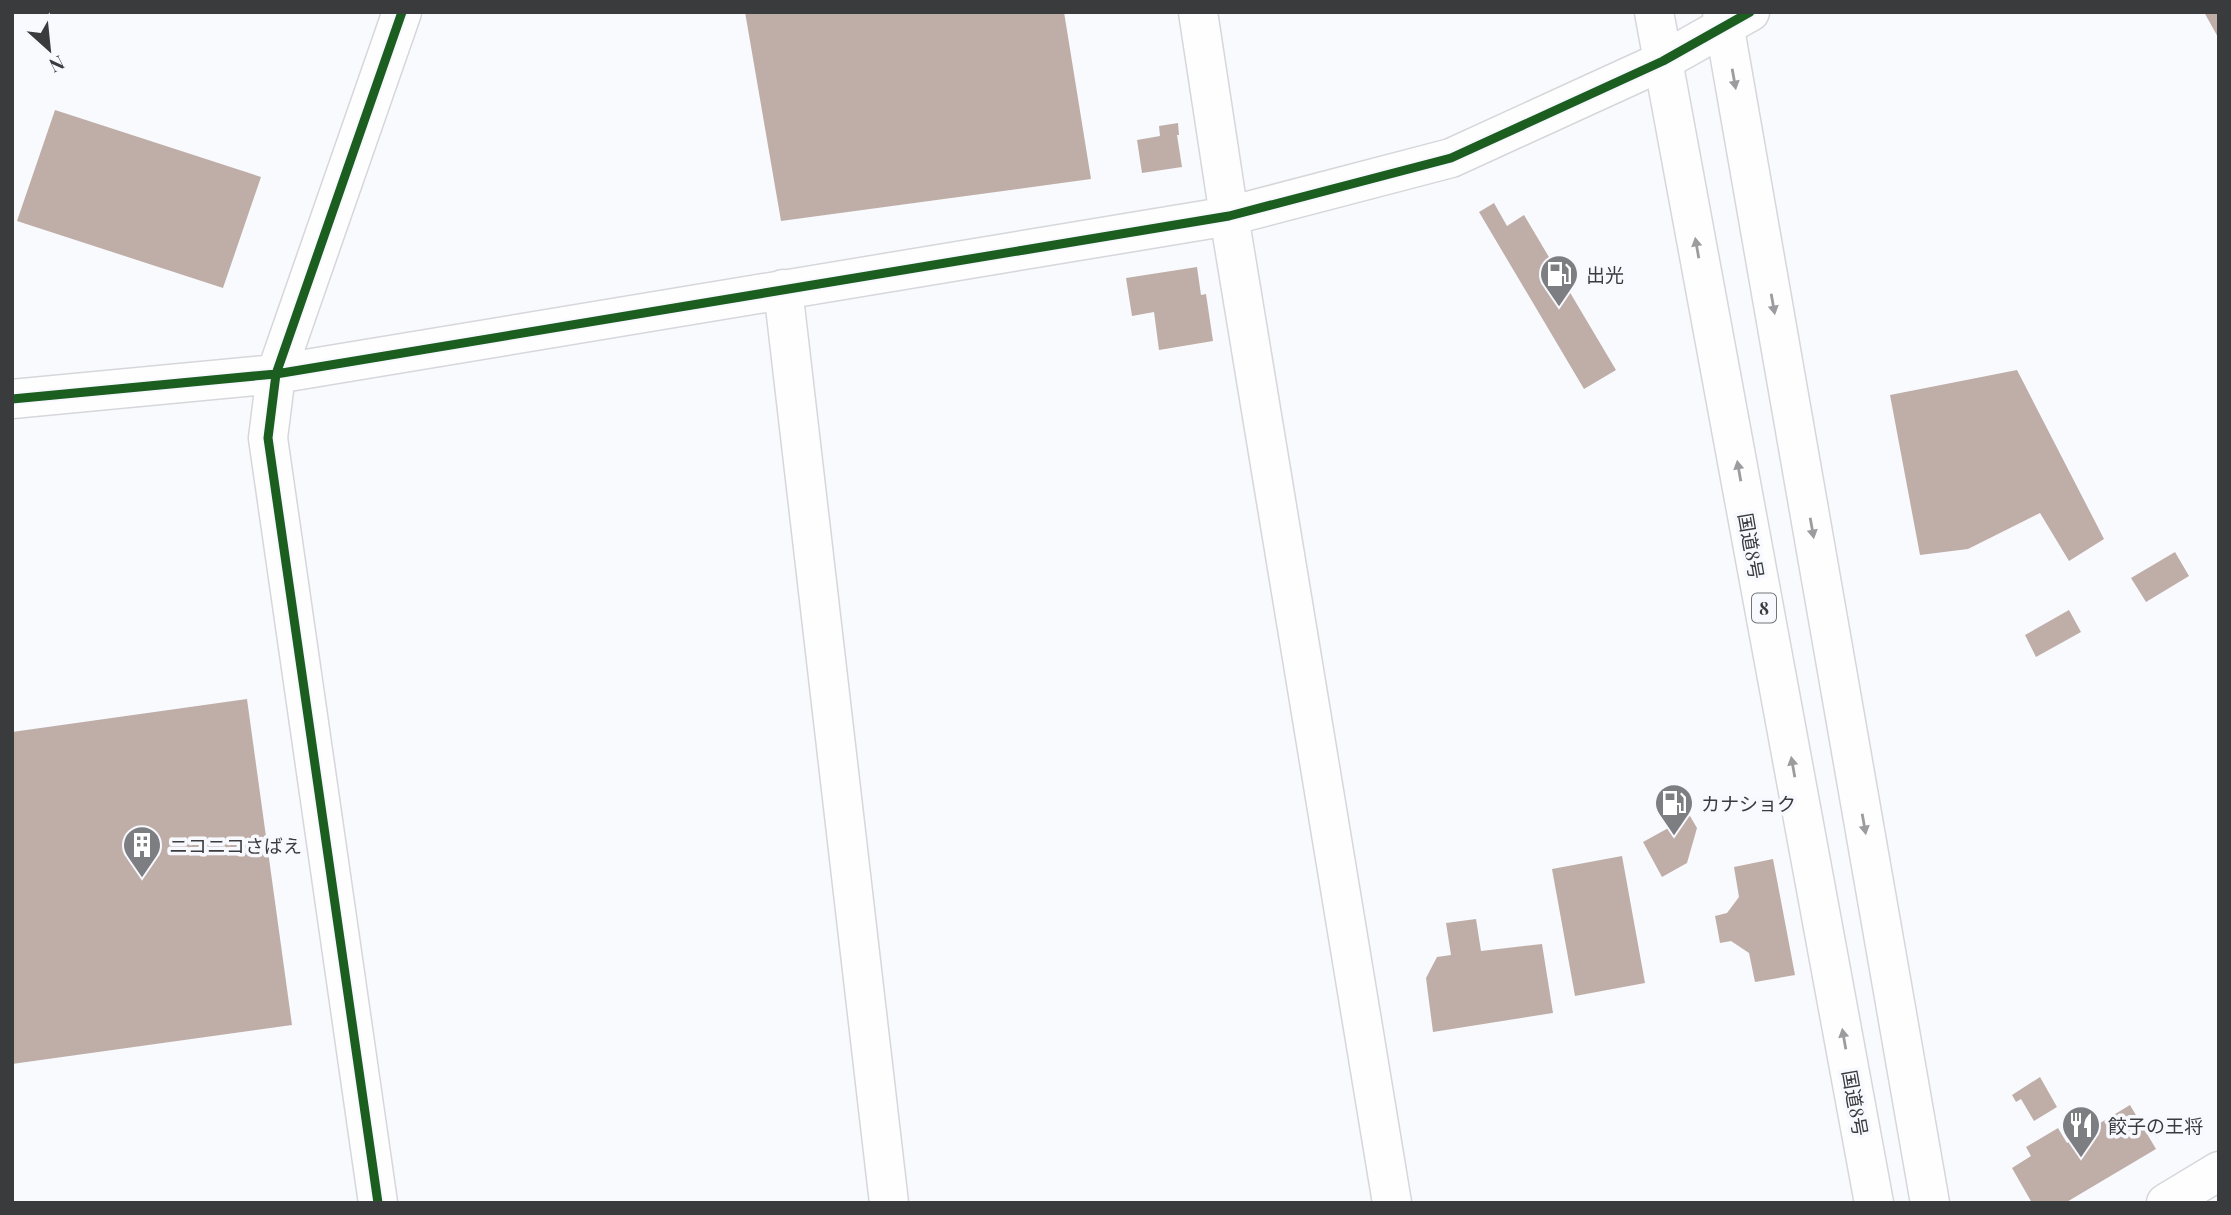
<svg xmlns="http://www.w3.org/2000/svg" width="2231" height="1215" font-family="'Playfair Display','Noto Sans JP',serif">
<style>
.building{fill:#bfaea8}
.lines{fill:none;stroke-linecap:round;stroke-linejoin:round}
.minor-casing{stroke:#d6d7da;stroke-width:41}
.tertiary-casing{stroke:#d6d7da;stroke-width:41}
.trunk-casing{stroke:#d6d7da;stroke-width:41}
.minor{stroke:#fefeff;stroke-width:38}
.tertiary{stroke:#fefeff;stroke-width:38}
.trunk{stroke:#fefeff;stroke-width:38}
.cycleway-casing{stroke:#f8f9ff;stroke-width:13}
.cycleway{stroke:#1b5e20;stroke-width:9}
.oneway{fill:#9c9c9e}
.labels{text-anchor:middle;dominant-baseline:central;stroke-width:7;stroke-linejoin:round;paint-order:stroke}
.shield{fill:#f8f9ff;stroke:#737477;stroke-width:2}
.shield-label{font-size:18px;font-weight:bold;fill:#3a3b3d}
.poi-label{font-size:19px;fill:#3a3b3d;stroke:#f8f9ff;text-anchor:start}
.street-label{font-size:19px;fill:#3a3b3d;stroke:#f8f9ff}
</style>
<rect width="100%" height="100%" fill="#f9fafe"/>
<path class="building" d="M745,12H1064L1091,179L781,221Z
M2204,12H2219V39Z
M55,110L261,177L223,288L17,221Z
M1178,123L1179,135H1177L1182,167L1142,173L1137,140L1160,136L1159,126Z
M1494,203L1507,226L1524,215L1616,370L1584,389L1479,212Z
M1197,267L1201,295L1206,294L1213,341L1159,350L1154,312L1132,316L1126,278Z
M2017,370L2104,539L2069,561L2040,513L1968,549L1920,555L1890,395Z
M2175,552L2189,576L2146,602L2131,578Z
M2069,610L2081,632L2036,657L2025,635Z
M247,699L292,1025L12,1064V732Z
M1690,816L1697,828L1687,863L1662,877L1643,842Z
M1622,856L1645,983L1575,996L1552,869Z
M1773,859L1795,975L1755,982L1749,953L1731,941L1720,943L1715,916L1727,913L1739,897L1734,867Z
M1476,919L1481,951L1542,944L1553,1013L1433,1032L1426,978L1437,957L1451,955L1446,923Z
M2040,1077L2057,1107L2034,1121L2021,1099L2016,1102L2012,1095Z
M2130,1105L2156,1149L2065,1203H2032L2012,1168L2031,1156L2026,1147L2058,1128L2067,1143Z"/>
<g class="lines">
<defs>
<path id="minor" d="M1198,12L1229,216L1392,1203
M783,289L889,1203
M12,399L276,374L1229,216L1451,158L1663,61
M378,1203L268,438L276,374L402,12
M2166,1203L2219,1171"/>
<path id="tertiary" d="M1663,61L1750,12"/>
<path id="trunk" d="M1654,12L1874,1203
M1722,12L1930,1203"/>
</defs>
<use href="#minor" class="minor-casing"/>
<use href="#tertiary" class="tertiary-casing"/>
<use href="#trunk" class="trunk-casing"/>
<use href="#minor" class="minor"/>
<use href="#tertiary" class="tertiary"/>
<use href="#trunk" class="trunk"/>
<defs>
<path id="cycleway" d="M12,399L276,374L1229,216L1451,158L1663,61L1750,12
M378,1203L268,438L276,374L402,12"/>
</defs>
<use href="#cycleway" class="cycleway-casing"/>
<use href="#cycleway" class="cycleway"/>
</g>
<defs><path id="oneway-solid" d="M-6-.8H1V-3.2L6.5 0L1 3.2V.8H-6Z" transform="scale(1.75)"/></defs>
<g class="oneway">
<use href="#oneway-solid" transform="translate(1734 79) rotate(80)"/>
<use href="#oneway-solid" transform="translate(1697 248) rotate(-100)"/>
<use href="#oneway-solid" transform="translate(1773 304) rotate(80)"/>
<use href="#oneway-solid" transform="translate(1739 471) rotate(-100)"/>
<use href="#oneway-solid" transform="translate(1812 528) rotate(80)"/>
<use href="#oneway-solid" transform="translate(1793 767) rotate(-100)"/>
<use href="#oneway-solid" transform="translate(1864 824) rotate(80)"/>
<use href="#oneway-solid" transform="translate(1844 1039) rotate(-100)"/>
</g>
<defs>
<symbol id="fuel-pin" viewBox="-11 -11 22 30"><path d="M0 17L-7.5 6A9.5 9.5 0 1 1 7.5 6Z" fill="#7d7e81" stroke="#f8f9ff"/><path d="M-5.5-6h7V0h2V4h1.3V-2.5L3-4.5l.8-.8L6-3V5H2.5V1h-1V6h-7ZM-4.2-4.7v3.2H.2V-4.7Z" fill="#fff"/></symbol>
<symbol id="building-pin" viewBox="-11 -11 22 30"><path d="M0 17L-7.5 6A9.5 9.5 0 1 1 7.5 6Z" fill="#7d7e81" stroke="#f8f9ff"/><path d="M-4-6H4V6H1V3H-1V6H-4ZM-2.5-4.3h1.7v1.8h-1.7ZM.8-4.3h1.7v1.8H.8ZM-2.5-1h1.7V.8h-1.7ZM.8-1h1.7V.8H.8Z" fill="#fff"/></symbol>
<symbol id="restaurant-pin" viewBox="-11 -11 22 30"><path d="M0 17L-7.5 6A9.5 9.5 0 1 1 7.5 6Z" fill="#7d7e81" stroke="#f8f9ff"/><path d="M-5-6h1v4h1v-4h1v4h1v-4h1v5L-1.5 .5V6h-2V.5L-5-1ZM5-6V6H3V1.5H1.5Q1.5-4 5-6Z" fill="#fff"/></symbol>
</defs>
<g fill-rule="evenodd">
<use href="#fuel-pin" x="1537" y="252" width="44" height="60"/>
<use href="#fuel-pin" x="1652" y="781" width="44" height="60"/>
<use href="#building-pin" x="120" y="823" width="44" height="60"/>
<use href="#restaurant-pin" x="2059" y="1103" width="44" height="60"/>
</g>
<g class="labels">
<rect class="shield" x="1752" y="593.5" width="24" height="29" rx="5"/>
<g class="shield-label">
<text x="1764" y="608">8</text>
</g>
<g class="poi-label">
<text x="1586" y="274">出光</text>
<text x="1701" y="803">カナショク</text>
<text x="169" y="845">ニコニコさばえ</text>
<text x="2108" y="1125">餃子の王将</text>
</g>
<g class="street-label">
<text transform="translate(1752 546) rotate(80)">国道8号</text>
<text transform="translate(1856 1103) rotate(80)">国道8号</text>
</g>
</g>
<rect width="2231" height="1215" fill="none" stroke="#3a3b3d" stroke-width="28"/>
<g transform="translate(49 49) rotate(153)" stroke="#f8f9ff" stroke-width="5" paint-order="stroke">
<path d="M0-5L12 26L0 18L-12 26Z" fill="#3a3b3d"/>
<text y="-10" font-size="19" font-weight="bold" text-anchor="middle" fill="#3a3b3d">N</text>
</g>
</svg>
